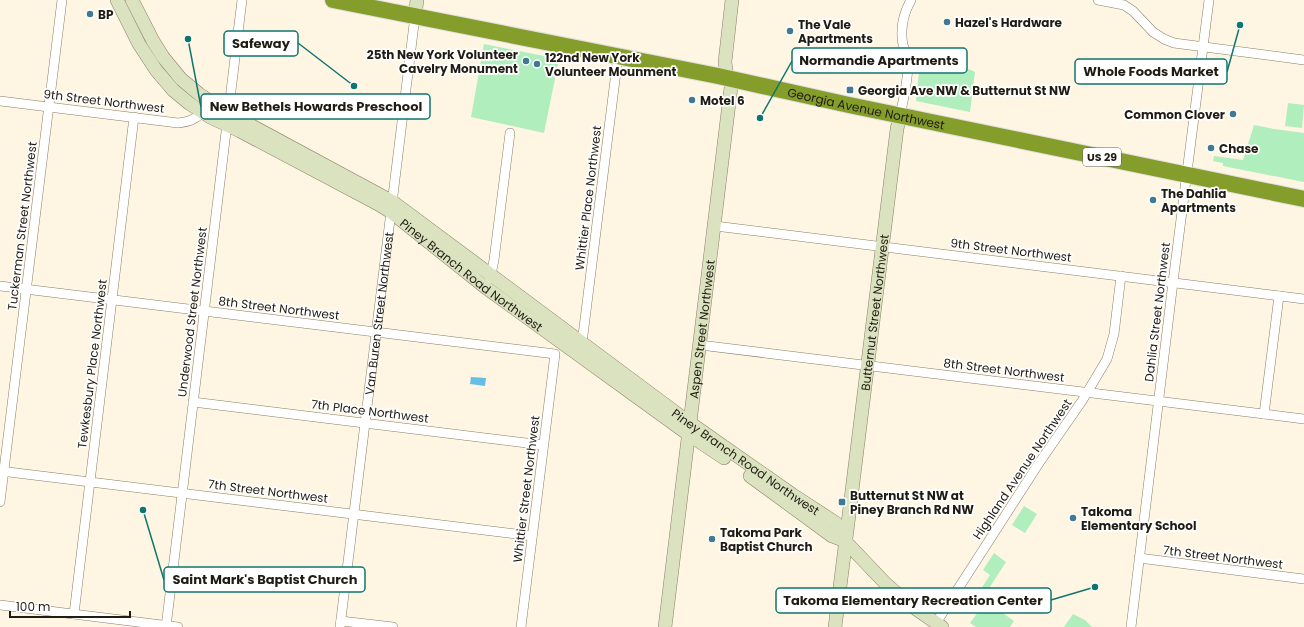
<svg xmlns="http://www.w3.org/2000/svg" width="1304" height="627" font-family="Poppins,sans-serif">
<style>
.green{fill:#b0eebe}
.water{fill:#65bee6}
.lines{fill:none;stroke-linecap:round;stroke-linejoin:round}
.street-casing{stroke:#897e69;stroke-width:10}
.secondary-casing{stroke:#897e69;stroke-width:14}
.highway-casing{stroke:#e0dfde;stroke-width:18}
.street{stroke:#fff;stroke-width:9}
.secondary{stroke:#dae2bf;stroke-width:13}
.highway{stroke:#859d2a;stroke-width:16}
.poi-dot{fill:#3f7992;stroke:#fff;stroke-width:1.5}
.labels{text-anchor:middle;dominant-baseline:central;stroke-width:3.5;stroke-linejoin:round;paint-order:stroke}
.shield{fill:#fff;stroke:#63605a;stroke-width:1}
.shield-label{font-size:11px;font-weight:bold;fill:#201c13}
.poi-label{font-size:12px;font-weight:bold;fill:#201c13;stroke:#fff;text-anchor:start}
.street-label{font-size:12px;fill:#201c13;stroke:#fff}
.leader{fill:none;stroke:#0f766e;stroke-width:1.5}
.callout-dot{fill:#0f766e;stroke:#fff;stroke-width:1.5}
.callout{fill:#fff;stroke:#0f766e;stroke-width:1.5}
.callout-label{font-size:13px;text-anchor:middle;font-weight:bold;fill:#201c13}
</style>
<rect width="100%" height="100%" fill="#fef5e2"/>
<path class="green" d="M484,44L559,59L544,133L471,117Z
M920,62C932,64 967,66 975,72L970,112L916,101Z
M1288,103L1304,105L1302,128L1285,126Z
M1254,125L1274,129L1304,133V182L1223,166V163L1213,161L1214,156L1243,160Z
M1024,506L1037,514L1025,533L1012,525Z
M994,553L1006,562L984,596L979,592L990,575L983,570Z
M986,601L1014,621L1010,627H976L970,623Z
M1073,614L1085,620L1092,627H1064Z"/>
<path class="water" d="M471,377L486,378L485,386L470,384Z"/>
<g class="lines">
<defs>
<g id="street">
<path d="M1098,0L1124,5L1133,11L1153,32L1164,39L1174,43L1304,60"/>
<path d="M0,101L178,123C188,122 194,120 202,113"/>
<path d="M900,115C904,98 908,80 908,63C908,56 905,51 903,45C900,29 903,14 911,0"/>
<path d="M715,226L1304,299"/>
<path d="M490,279L494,260L510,133"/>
<path d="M0,286L555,354L521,627"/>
<path d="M582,343L618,56"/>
<path d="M700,345L1304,419"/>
<path d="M193,402L543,445"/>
<path d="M1264,414L1279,296"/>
<path d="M0,471L532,536"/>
<path d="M0,502L62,0"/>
<path d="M1139,558L1304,579"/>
<path d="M0,605L178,627"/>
<path d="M74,614L134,117"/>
<path d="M341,621L393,627"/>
<path d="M936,623L1039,463L1082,401L1107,359L1114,334L1121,276"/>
<path d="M166,627L242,0"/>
<path id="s1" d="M340,627L415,16"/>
<path d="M1131,627L1174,274L1209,0"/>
</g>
<g id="secondary">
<path id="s2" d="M117,0L139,44L156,70L173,90L190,104L210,117L240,131L378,204L391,212L485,287L688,434L724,458"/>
<path id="s3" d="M132,0L153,41L163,57L181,79L199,94L228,113L393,202L683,418L793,495L836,523L845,541L886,584L909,604L942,627"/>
<path d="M415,16L417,0"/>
<path d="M727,78L725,62L732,0"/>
<path d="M750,476L832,536L845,541"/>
<path id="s4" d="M665,627L732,79"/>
<path id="s5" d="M835,627L897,129L900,115"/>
</g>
<g id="highway">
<path id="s6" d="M333,0L718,76L849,105L1304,199"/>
</g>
</defs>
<use href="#street" class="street-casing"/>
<use href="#secondary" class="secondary-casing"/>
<use href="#highway" class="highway-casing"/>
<use href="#street" class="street"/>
<use href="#secondary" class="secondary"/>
<use href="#highway" class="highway"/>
</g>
<g class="poi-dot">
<circle cx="90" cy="14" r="4"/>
<circle cx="947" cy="22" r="4"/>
<circle cx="790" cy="31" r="4"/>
<circle cx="526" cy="61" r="4"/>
<circle cx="537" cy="64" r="4"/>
<rect x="846" y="86" width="8" height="8" rx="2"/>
<circle cx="692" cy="100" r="4"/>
<circle cx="1233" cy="114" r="4"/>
<circle cx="1211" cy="148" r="4"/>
<circle cx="1153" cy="200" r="4"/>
<rect x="838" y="498" width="8" height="8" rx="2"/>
<circle cx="1073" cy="518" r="4"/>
<circle cx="712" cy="539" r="4"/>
</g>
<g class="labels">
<rect class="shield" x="1083" y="148" width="38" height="18" rx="3"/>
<g class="shield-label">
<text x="1102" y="157">US 29</text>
</g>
<g class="poi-label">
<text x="98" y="14">BP</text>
<text x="955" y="22">Hazel's Hardware</text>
<text x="798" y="24">The Vale<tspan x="798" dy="14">Apartments</tspan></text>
<text x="518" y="54" text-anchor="end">25th New York Volunteer<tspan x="518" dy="14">Cavelry Monument</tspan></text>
<text x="545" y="57">122nd New York<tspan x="545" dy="14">Volunteer Mounment</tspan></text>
<text x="858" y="90">Georgia Ave NW &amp; Butternut St NW</text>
<text x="700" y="100">Motel 6</text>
<text x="1225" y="114" text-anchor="end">Common Clover</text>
<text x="1219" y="148">Chase</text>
<text x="1161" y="193">The Dahlia<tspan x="1161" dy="14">Apartments</tspan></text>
<text x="850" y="495">Butternut St NW at<tspan x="850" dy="14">Piney Branch Rd NW</tspan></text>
<text x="1081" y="511">Takoma<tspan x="1081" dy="14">Elementary School</tspan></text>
<text x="720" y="532">Takoma Park<tspan x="720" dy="14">Baptist Church</tspan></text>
</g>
<g class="street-label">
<text transform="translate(104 101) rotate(7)">9th Street Northwest</text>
<text stroke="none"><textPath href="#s6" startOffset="544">Georgia Avenue Northwest</textPath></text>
<text transform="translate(588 198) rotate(-83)">Whittier Place Northwest</text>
<text transform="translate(22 226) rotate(-83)">Tuckerman Street Northwest</text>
<text transform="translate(1011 250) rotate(7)">9th Street Northwest</text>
<text stroke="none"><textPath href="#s2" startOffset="459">Piney Branch Road Northwest</textPath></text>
<text transform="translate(279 308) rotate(7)">8th Street Northwest</text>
<text transform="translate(192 312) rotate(-83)">Underwood Street Northwest</text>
<text stroke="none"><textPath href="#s5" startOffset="317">Butternut Street Northwest</textPath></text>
<text transform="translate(1157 312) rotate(-83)">Dahlia Street Northwest</text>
<text stroke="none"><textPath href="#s1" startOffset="316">Van Buren Street Northwest</textPath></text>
<text stroke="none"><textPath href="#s4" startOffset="300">Aspen Street Northwest</textPath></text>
<text transform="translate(92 364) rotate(-83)">Tewkesbury Place Northwest</text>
<text transform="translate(1004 370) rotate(7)">8th Street Northwest</text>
<text transform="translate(370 411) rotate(7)">7th Place Northwest</text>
<text stroke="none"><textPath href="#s3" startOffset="777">Piney Branch Road Northwest</textPath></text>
<text transform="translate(1022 469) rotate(-56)">Highland Avenue Northwest</text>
<text transform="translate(526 489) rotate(-83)">Whittier Street Northwest</text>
<text transform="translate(268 491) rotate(7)">7th Street Northwest</text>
<text transform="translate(1223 557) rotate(7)">7th Street Northwest</text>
</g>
</g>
<path class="leader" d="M354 86L298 43M760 118L792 61M1240 25L1227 72M188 39L201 107M143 510L164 580M1095 587L1051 600"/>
<g class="callout-dot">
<circle cx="354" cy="86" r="4"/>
<circle cx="760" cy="118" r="4"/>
<circle cx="1240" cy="25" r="4"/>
<circle cx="188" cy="39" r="4"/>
<circle cx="143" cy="510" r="4"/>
<circle cx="1095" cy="587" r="4"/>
</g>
<g class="callout">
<rect x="224" y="31" width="74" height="25" rx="4"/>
<rect x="792" y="48" width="175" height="25" rx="4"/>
<rect x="1075" y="59" width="152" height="25" rx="4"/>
<rect x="201" y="94" width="229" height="25" rx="4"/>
<rect x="164" y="567" width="201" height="25" rx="4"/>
<rect x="776" y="588" width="275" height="25" rx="4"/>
</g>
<g class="callout-label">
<text x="261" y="48">Safeway</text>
<text x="879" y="65">Normandie Apartments</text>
<text x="1151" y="76">Whole Foods Market</text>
<text x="316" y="111">New Bethels Howards Preschool</text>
<text x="265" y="584">Saint Mark's Baptist Church</text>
<text x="913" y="605">Takoma Elementary Recreation Center</text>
</g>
<path d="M10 611v6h120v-6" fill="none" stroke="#201c13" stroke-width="2"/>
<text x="16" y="611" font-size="12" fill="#201c13" stroke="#ffffff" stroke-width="3" paint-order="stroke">100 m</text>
</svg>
